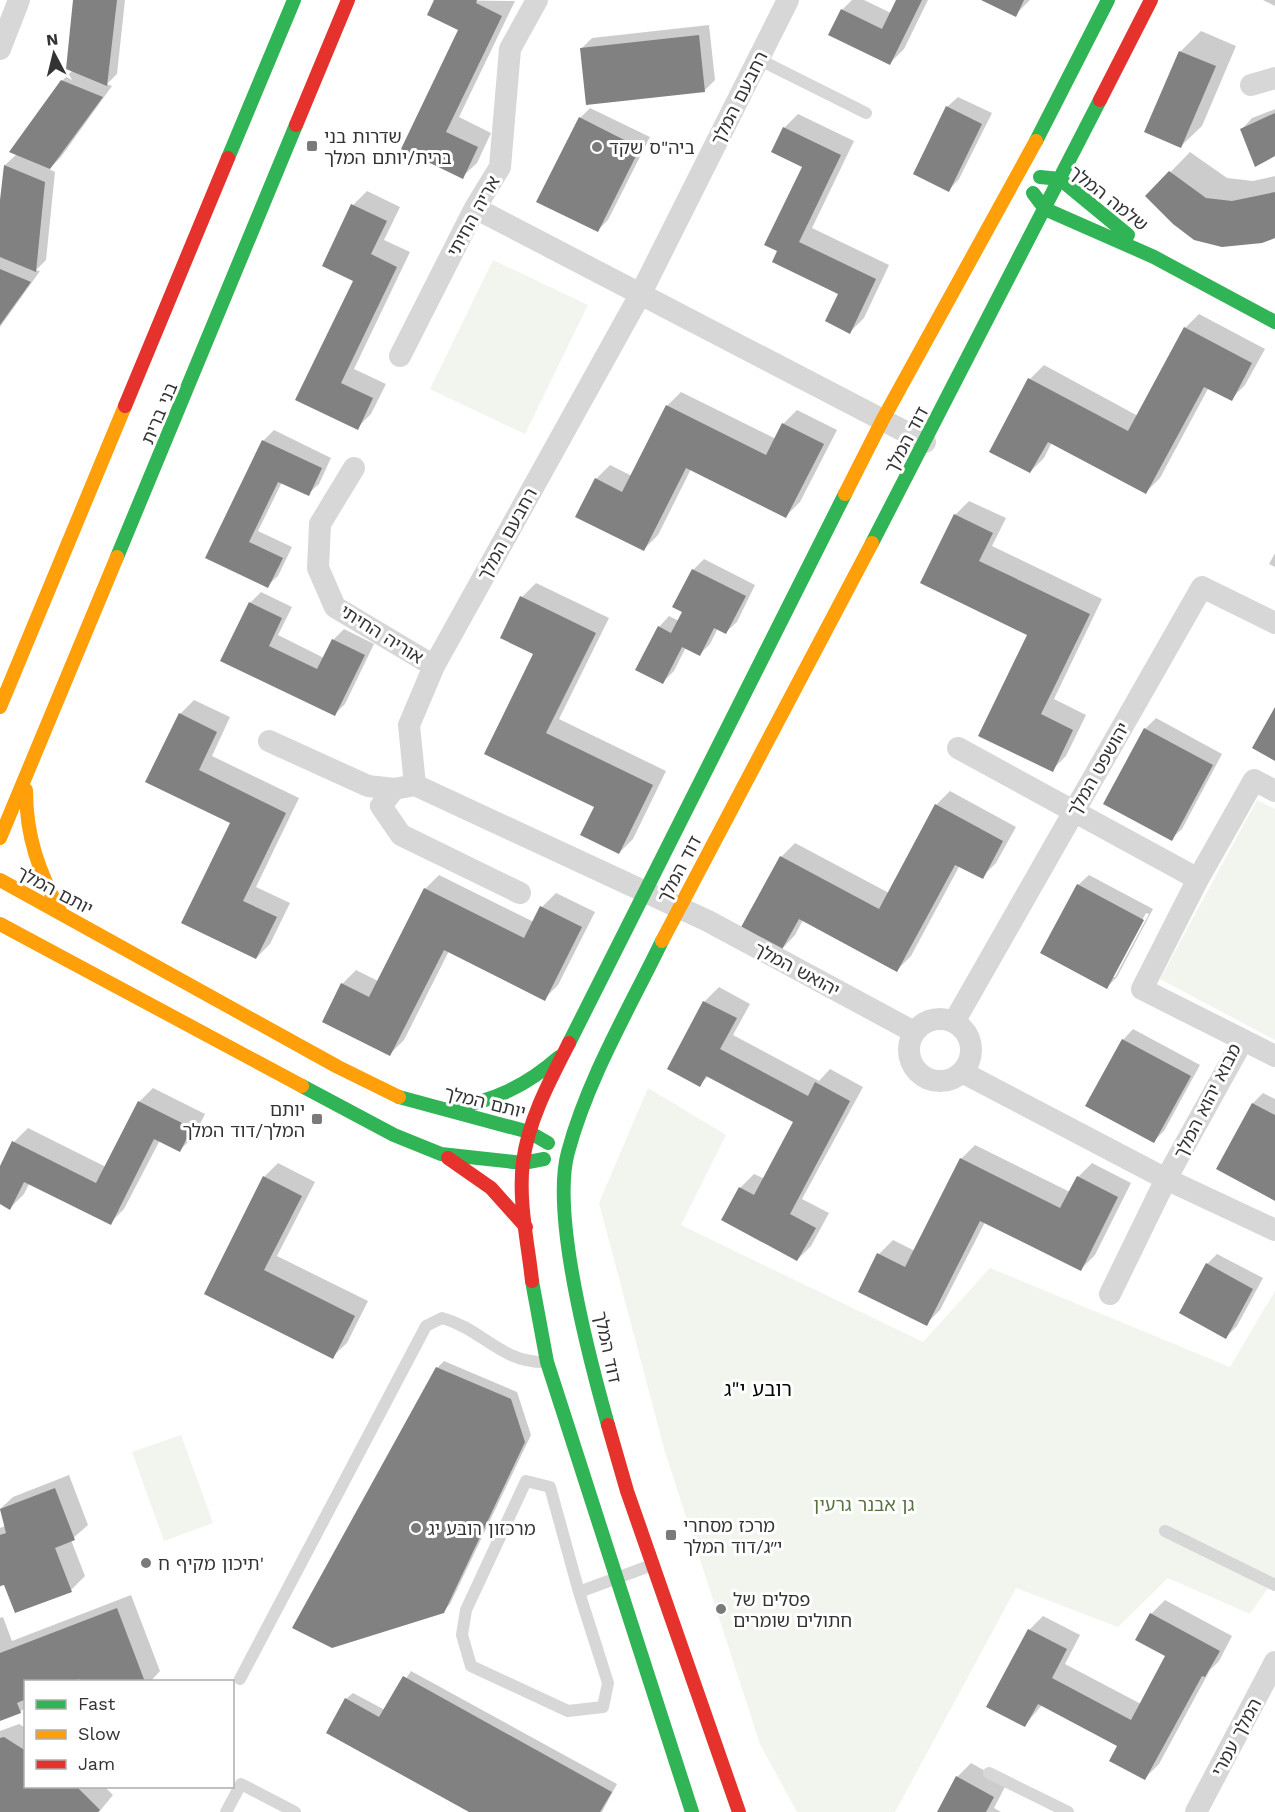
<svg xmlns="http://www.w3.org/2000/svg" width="1275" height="1812" font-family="'Work Sans','Noto Sans Hebrew',sans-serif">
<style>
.green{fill:#f1f5ed}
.shadow{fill:#0003;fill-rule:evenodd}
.building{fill:#818181}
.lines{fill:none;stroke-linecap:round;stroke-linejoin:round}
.lane{stroke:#d7d7d7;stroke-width:12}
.street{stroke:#d7d7d7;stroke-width:22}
.fast{stroke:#30b455;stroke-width:14}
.slow{stroke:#ff9f0a;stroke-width:14}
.jam{stroke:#e5322d;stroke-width:14}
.poi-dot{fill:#7a7a7a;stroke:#fff;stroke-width:2}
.labels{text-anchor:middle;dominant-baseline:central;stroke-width:6;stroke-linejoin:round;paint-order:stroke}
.street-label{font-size:18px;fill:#333;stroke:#fff}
.poi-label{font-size:18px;fill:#333;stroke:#fff;text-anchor:start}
.park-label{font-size:18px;fill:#56703f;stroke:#fff}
.neighbourhood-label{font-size:20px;fill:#000;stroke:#fff}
</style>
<rect width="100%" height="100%" fill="#fff"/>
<path class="green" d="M493,260L588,305L525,434L430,389Z
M1257,800L1275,809V1040L1160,979Z
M648,1088L726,1135L681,1225L923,1342L990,1268L1230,1367L1275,1291V1578L1250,1614L1168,1578L1118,1627L1016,1588L895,1812H797L760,1744L665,1452L599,1203Z
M181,1435L213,1523L164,1541L132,1452Z"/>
<path class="shadow" d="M75,0H125L117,74L107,84L112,86L61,157L49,169L55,172L46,260L36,270L40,271L0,327V214L5,165L17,154L62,81L72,71Z
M436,0L515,1L459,117L491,133L477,163L462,177L403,148L460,29Z
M852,0H864L891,13L898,0H928L904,49L890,63L842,10Z
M985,0H1030L1015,15Z
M1263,0H1275V6Z
M709,25L715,80L704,91L582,48L592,38Z
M1201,31L1236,46L1202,126L1181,146L1180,52Z
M958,97L992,113L959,179L949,190L947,107Z
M590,108L650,137L608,220L598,230L580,118Z
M1275,109V155L1242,129L1252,118Z
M798,114L854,141L812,228L889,265L864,318L850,332L840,293L779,250L804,166L784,128Z
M1190,152L1227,178L1253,181L1275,176V237L1147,196Z
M367,191L400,207L384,240L410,252L354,369L386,384L371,414L357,428L297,399L355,281L353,205Z
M1199,314L1265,349L1245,385L1231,399L1209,387L1160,478L1146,492L1052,442L1044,458L1030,472V379L1044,365L1138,416L1185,328Z
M681,392L776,439L783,424L797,410L837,430L800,502L786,516L691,469L658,535L644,549L596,479L610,465L632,476L667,406Z
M274,430L331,458L319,484L308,494L282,482L258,531L292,547L278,576L267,586L207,558L263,441Z
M969,501L1006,518L992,546L1102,599L1054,699L1086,715L1066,756L1052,770L980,735L1029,634L922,582L955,515Z
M1275,553V567L1269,564Z
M704,559L755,585L737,622L726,632L718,628L710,644L700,654L686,647L674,671L663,682L659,627L669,616L679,621L684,611L675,607L693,570Z
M536,583L609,618L559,719L666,771L633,839L619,853L596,807L486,754L535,653L522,597Z
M261,592L292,607L278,635L324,658L333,640L344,629L374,644L345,704L335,714L222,660L250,603Z
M194,700L230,717L212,756L299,798L256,887L290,903L270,944L256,958L183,922L232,822L147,781L180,714Z
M1156,718L1222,754L1182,829L1171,839L1145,729Z
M950,791L1016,827L996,863L982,877L960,865L911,956L897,970L803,920L795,935L781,950V857L795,843L889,893L936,805Z
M439,875L534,922L542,907L556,893L595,912L558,985L544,999L449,951L404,1040L390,1054L324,1021L342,984L356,970L378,981L425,889Z
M1089,875L1153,909L1117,977L1107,987L1078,885ZM1146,913L1149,914L1115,977H1112Z
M719,987L750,1004L733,1035L819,1081L830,1069L863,1087L802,1199L829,1213L811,1246L797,1260L723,1220L740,1188L754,1174L765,1179L795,1122L709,1076L699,1085L669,1068L705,1001Z
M1133,1029L1200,1065L1164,1131L1154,1141L1123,1040Z
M153,1088L205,1114L194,1136L180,1150L160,1140L124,1209L110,1223L30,1182L24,1194L10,1208L0,1203V1169L14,1142L28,1128L106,1167L139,1102Z
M1263,1093L1275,1099V1199L1218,1169L1253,1103Z
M975,1145L1070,1192L1078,1177L1092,1163L1131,1183L1095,1255L1081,1269L985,1222L940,1310L926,1324L879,1254L893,1240L915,1251L961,1159Z
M278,1163L315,1182L277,1256L368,1301L347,1343L332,1357L206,1293L264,1177Z
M1217,1254L1263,1278L1237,1326L1226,1337L1207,1264Z
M444,1361L517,1392L531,1435L450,1604L443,1612L437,1368Z
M69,1475L88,1525L71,1540L85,1576L71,1590L5,1582L0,1587V1528L5,1526L0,1509L13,1497Z
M131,1595L160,1671L150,1682H82L80,1677L26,1682V1707L20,1712L0,1720V1618L3,1617L12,1641Z
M1165,1600L1232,1636L1219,1661L1210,1670L1159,1764L1145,1778L1119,1746L1042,1705L1024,1726L988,1706L1029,1630L1043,1616L1080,1635L1065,1664L1141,1704L1167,1656L1151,1614Z
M411,1671L617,1784L602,1812H472L346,1699L353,1693L385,1710Z
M19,1724L26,1728V1786H104L113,1795L99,1812H0V1731Z
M971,1763L1007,1783L994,1808L1001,1812H938L957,1777Z"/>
<path class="building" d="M73,0H117L107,86L66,69Z
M434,0H477L476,3L502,16L446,132L478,147L463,179L401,149L458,30L427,15Z
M896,0H922L890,65L828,35L841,9L882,29Z
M981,0H1024L1016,17Z
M699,35L705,92L586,105L580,48Z
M1179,51L1216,66L1181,148L1144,132Z
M61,80L103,97L50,169L9,152Z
M946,106L982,124L949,192L913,174Z
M1275,113V156L1255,167L1240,129Z
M579,117L640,148L598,232L536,202Z
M783,127L841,155L799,242L876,279L850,334L825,321L838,294L772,262L777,251L764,245L802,167L771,152Z
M4,165L45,182L36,272L0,257V200Z
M1169,171L1206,198L1232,201L1275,192V238L1262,243L1222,247L1194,240L1173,224L1145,196Z
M351,204L387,221L371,254L397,267L341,383L373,398L358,430L295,400L353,281L322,266Z
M0,269L31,282L0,325Z
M1184,327L1252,363L1232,401L1204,387L1146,494L1048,442L1030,473L989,452L1028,378L1128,431Z
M666,405L766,455L782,423L824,444L786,518L686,468L644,551L575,517L595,478L622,492Z
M262,440L322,468L309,496L278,482L249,542L283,558L268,588L205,558Z
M954,514L993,533L979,561L1090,614L1041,714L1073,730L1053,772L978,736L1027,635L920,583Z
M692,569L746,596L726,634L714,628L700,656L682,647L663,684L635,670L658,626L671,633L682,612L672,607Z
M520,596L596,633L546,733L653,785L619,854L580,835L594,807L484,754L533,654L500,638Z
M249,602L282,618L269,646L317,669L332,639L365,655L335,716L220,661Z
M1275,707V761L1252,748Z
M179,713L217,732L199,770L286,813L243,901L277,917L256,959L181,923L230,823L145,782Z
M1144,728L1213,765L1172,841L1103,804Z
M935,804L1003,841L983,879L955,865L897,972L799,919L781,951L740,929L780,856L879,909Z
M1077,884L1144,920L1107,989L1040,953Z
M424,888L524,938L540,906L582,927L545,1001L444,950L390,1056L322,1022L341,983L369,997Z
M703,1001L737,1018L720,1049L808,1096L815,1082L850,1101L790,1214L816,1228L797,1261L721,1220L739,1187L754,1195L793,1122L706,1076L700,1087L667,1069Z
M1122,1039L1191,1076L1154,1143L1085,1106Z
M138,1101L192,1128L180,1152L154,1139L111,1225L24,1182L10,1210L0,1204V1166L12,1141L96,1183Z
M1252,1103L1275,1115V1201L1216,1169Z
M960,1158L1060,1208L1077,1176L1118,1197L1081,1271L980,1221L927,1326L858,1292L877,1253L905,1267Z
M263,1176L302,1196L264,1270L355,1316L333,1359L204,1294Z
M1206,1263L1253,1289L1226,1339L1179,1313Z
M436,1367L511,1399L525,1442L444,1613L332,1648L292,1628Z
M55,1488L75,1540L55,1548L72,1592L15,1613L4,1585L0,1586V1535L6,1533L0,1509Z
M117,1608L145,1682H80L79,1679L73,1682H26V1699L17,1703L21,1713L0,1721V1653Z
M1150,1613L1220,1651L1205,1677L1202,1676L1145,1780L1109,1761L1117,1746L1038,1704L1025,1727L986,1707L1028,1629L1067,1649L1052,1678L1131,1720L1165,1656L1135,1640Z
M403,1676L612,1792L600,1812H469L326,1733L345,1698L379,1717Z
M4,1737L26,1751V1786H76L100,1810L98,1812H0V1738Z
M956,1776L994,1797L986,1812H937Z"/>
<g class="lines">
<path class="lane" d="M758,59L866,113
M1165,1531L1275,1585
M579,1592L550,1487L526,1481L466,1610L462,1635L471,1666L568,1711L603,1707L608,1683L579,1592L652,1565
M240,1679L426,1326L442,1318C483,1329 500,1363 546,1362
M989,1773L1068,1812
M226,1812L241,1784L295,1812"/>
<path class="street" d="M788,0L641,293L434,666L409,725L415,785L708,921L914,1032
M0,49L19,0
M1251,85L1275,78
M475,208L925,442
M400,356L475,208L500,167L510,49L537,0
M354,468L320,524L318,568L335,607L434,666
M269,741L368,786L394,789
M958,748L1198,879
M415,785L394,789L381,806L401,835L520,893
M1275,791L1254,780L1198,879L1142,989L1275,1056
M909 1050a31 31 0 1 1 62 0a31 31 0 1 1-62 0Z
M954,1022L1202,587L1275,623
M962,1072L1166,1179L1275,1230
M1110,1294L1166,1179L1243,1040
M1196,1812L1275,1662"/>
<path class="fast" d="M1036,141L1108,0
M228,158L294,0
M1040,177L1060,179L1128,235
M1033,193L1045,209L1154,257L1275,322
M872,543L1100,100
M117,557L296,125
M569,1043L845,494
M302,1086L394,1135L441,1154L523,1163L544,1159
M399,1097L529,1132L548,1143
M451,1108C494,1101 526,1086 559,1057
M532,1281L547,1362L692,1812
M608,1425C590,1361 551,1214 568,1152C588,1078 629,1009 662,941"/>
<path class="slow" d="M845,494L883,419L1036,141
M0,707L125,406
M26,790C26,837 39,872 61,913
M0,838L117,557
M0,880L338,1067L399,1097
M0,924L302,1086
M662,941L872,543"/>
<path class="jam" d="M1100,100L1151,0
M296,125L348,0
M125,406L228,158
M448,1158L491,1188L526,1227
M532,1281C528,1243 518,1201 523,1162C528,1121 550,1080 569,1043
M608,1425L627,1491L739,1812"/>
</g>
<g class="poi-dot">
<rect x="306" y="140" width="12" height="12" rx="3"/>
<circle cx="597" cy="147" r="6"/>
<rect x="311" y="1113" width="12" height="12" rx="3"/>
<circle cx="416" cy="1528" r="6"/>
<rect x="665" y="1529" width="12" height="12" rx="3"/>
<circle cx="146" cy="1563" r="6"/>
<circle cx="721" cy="1609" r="6"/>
</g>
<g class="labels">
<g class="street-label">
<text transform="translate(739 98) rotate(-63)">רחבעם המלך</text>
<text transform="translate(1109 198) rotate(38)">שלמה המלך</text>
<text transform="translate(473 216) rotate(-61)">אריה החיתי</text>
<text transform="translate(159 413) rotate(-67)">בני ברית</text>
<text transform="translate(906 440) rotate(-62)">דוד המלך</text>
<text transform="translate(507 534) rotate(-61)">רחבעם המלך</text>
<text transform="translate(382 634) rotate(32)">אוריה החיתי</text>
<text transform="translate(1098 769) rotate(-60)">יהושפט המלך</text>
<text transform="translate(679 869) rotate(-62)">דוד המלך</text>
<text transform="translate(55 890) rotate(28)">יותם המלך</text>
<text transform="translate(797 969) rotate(28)">יהואש המלך</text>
<text transform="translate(1207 1101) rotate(-63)">מבוא יהוא המלך</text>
<text transform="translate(485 1102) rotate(14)">יותם המלך</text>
<text transform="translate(608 1347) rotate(78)">דוד המלך</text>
<text transform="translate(1236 1737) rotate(-62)">המלך עמרי</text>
</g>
<g class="poi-label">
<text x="324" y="136">שדרות בני<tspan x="324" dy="21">ברית/יותם המלך</tspan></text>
<text x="609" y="147">ביה"ס שקד</text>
<text x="305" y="1109" text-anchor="end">יותם<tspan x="305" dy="21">המלך/דוד המלך</tspan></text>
<text x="683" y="1525">מרכז מסחרי<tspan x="683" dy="21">י״ג/דוד המלך</tspan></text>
<text x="428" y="1528">מרכזון רובע יג</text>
<text x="158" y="1563">תיכון מקיף ח'</text>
<text x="733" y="1599">פסלים של<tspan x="733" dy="21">חתולים שומרים</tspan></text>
</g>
<g class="park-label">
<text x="864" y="1504">גן אבנר גרעין</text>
</g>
<g class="neighbourhood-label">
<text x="758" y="1389">רובע י"ג</text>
</g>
</g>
<rect x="24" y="1680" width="210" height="108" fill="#ffffff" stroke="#adadad" stroke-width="1.5"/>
<rect x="36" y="1700" width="30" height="9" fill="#30b455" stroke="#adadad" stroke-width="1.5"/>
<text x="78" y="1710" font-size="18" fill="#333333">Fast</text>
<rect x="36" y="1730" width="30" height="9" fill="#ff9f0a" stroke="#adadad" stroke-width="1.5"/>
<text x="78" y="1740" font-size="18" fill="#333333">Slow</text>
<rect x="36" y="1760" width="30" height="9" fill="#e5322d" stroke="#adadad" stroke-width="1.5"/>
<text x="78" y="1770" font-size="18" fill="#333333">Jam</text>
<g transform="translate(54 54) rotate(353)" stroke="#ffffff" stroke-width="4.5" paint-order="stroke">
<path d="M0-4.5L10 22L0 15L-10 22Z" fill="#333333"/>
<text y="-9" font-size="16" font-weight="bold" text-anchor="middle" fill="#333333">N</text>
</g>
</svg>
